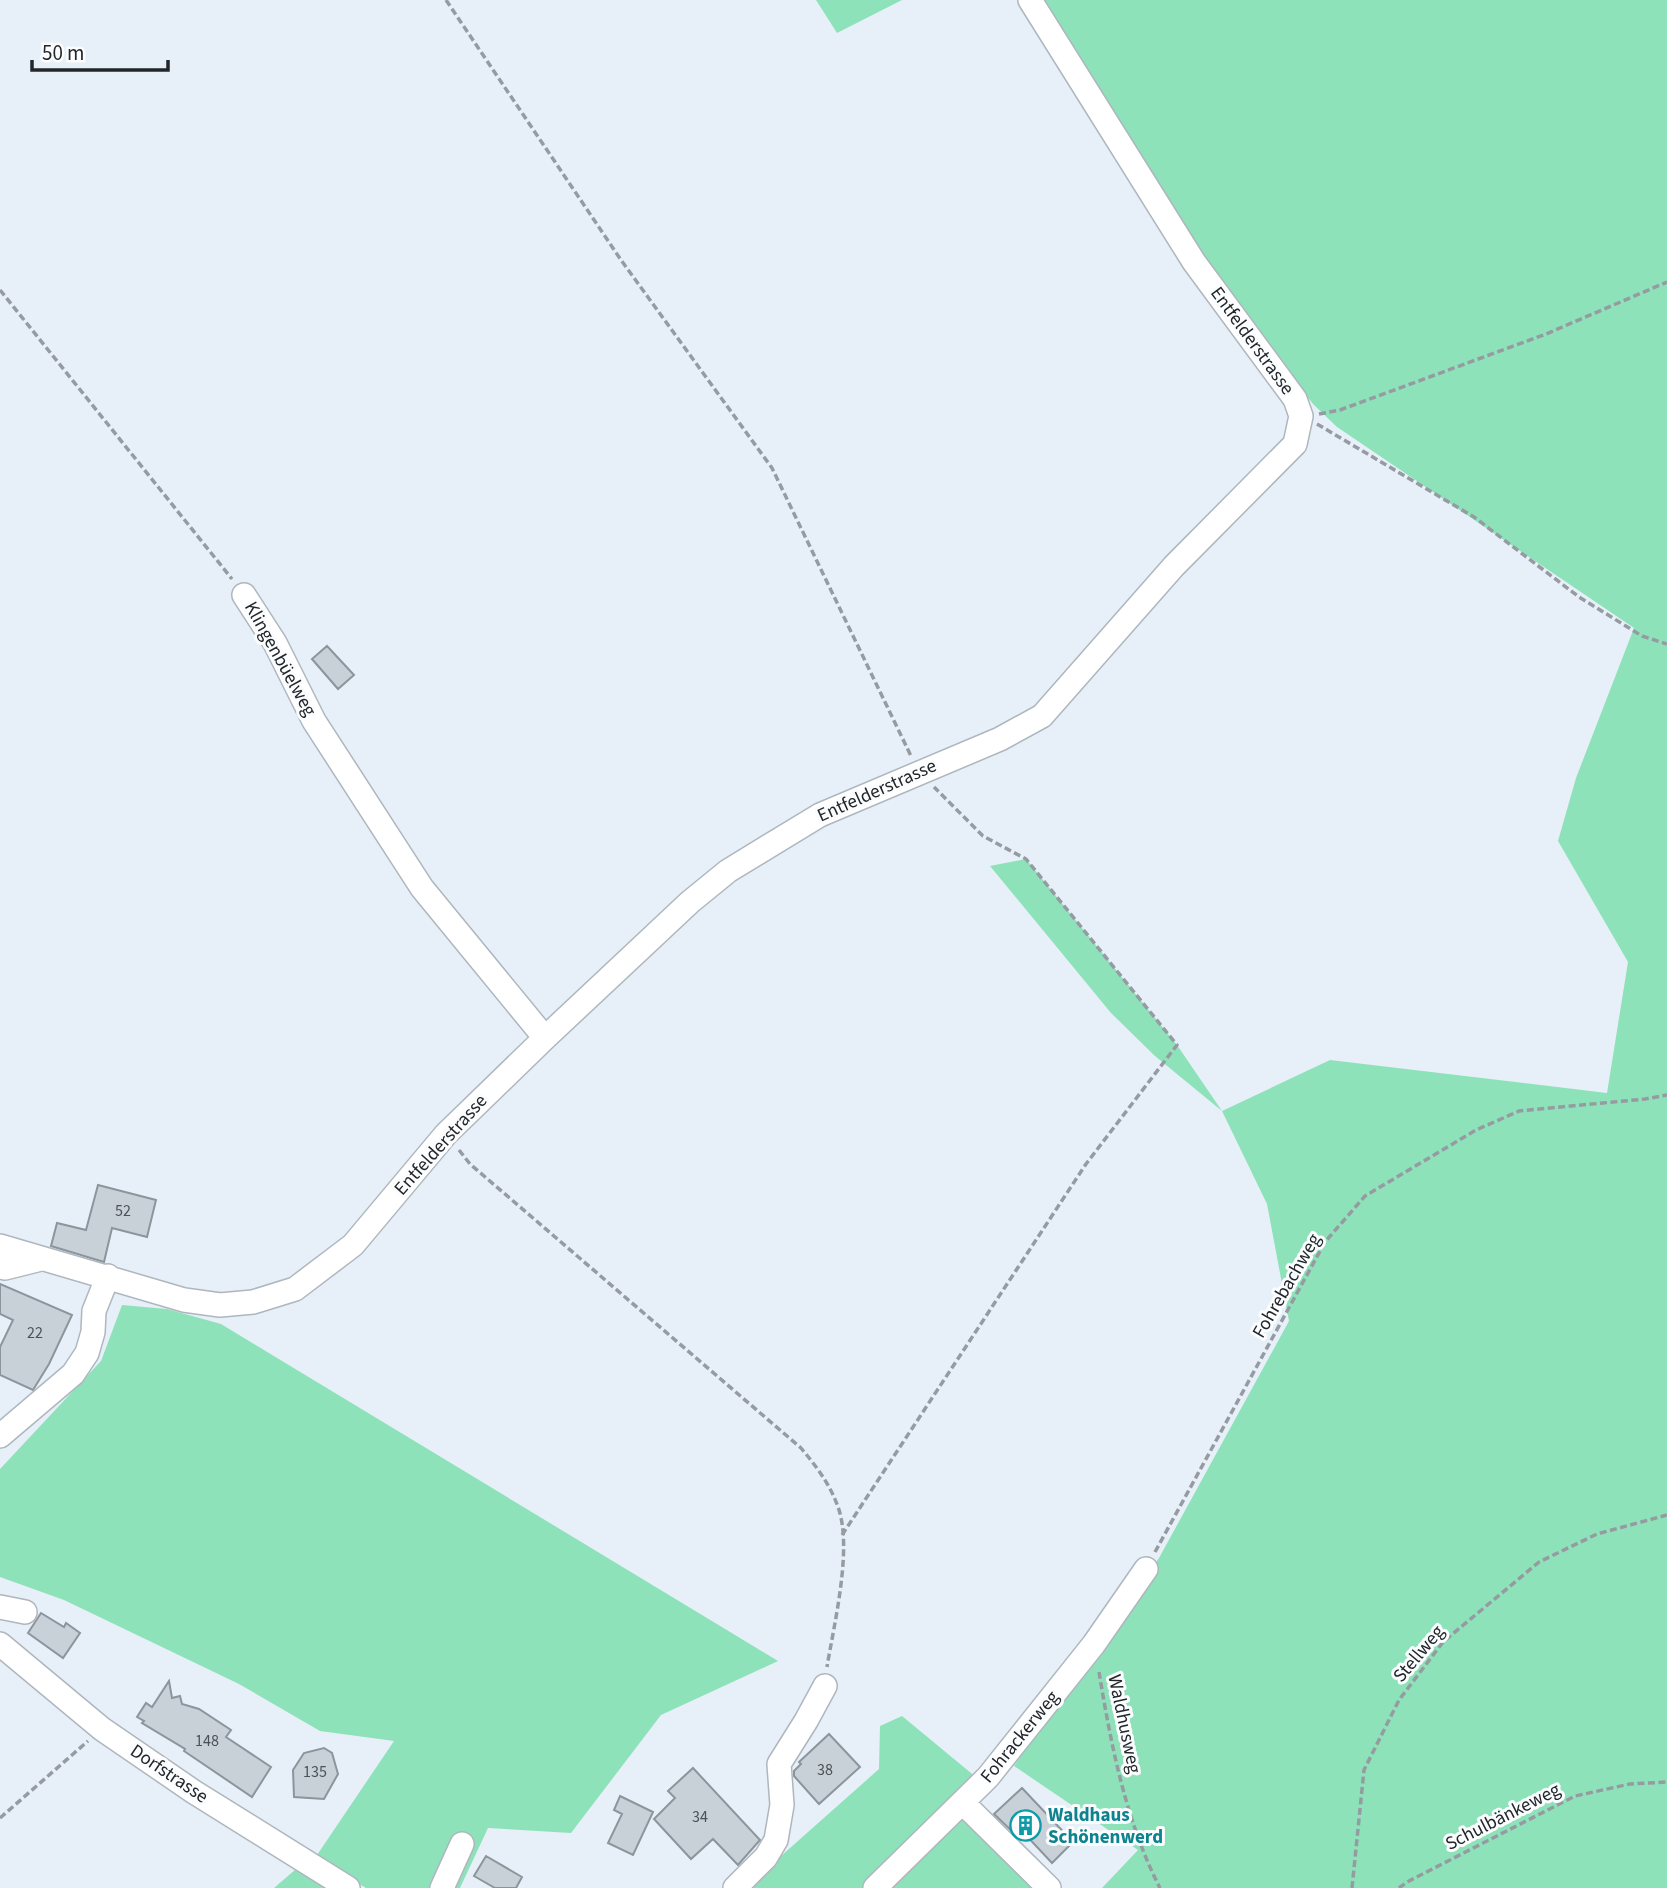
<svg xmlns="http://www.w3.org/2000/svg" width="1667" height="1888" font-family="'Source Sans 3',sans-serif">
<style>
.green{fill:#8ee2ba}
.building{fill:#c8d1d8;stroke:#8c949c;stroke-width:2}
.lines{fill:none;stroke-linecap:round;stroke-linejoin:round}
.minor-casing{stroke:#aeb6be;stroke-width:26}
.path{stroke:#959ba1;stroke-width:3.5;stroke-dasharray:7 3.5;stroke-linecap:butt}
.minor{stroke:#fff;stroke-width:23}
.labels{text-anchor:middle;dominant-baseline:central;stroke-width:6;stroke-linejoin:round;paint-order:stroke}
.number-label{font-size:16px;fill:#4c5155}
.street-label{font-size:19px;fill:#232629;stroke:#fafcfe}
.culture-label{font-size:19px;font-weight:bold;fill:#0d838f;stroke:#fafcfe;text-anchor:start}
</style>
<rect width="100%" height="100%" fill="#e7f0f8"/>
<path class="green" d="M816,0H902L837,33Z
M1043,0H1667V1888H1102L1138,1850L1014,1766L1085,1660L1159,1558L1289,1321L1267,1204L1222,1111L1155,1056L1111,1013L990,866L1026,859L1177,1045L1222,1111L1330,1060L1607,1093L1628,962L1558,841L1576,778L1634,628L1337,427L1313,404L1213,276Z
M122,1305L167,1309L221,1324L778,1661L661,1715L571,1833L488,1828L460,1888H366L315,1858L394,1741L320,1731L239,1684L64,1600L0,1577V1469L101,1361Z
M902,1716L977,1778L964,1814L1039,1888H752L781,1856L879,1769L880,1726Z
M296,1869L329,1888H274Z"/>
<path class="building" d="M327,646L354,675L338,689L312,659Z
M98,1185L156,1200L147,1237L112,1228L104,1262L51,1246L57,1223L86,1230Z
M0,1284L72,1315L49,1364L33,1390L0,1375V1347L13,1320L0,1314Z
M41,1613L64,1627L66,1623L80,1633L63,1658L28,1633Z
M169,1681L172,1698L180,1696L182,1704L199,1709L231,1730L226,1737L271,1767L252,1797L184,1751L185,1749L142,1723L144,1721L137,1717L146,1703L152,1707Z
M829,1734L860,1767L819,1804L794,1776V1771L801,1764L799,1762Z
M324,1748L332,1753L338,1774L324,1799L294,1797L293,1770L304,1753Z
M693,1768L760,1840L738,1865L713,1839L691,1859L654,1819L675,1798L668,1791Z
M1022,1788L1073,1842L1052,1863L1022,1831L1017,1836L994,1814Z
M620,1796L653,1812L633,1855L608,1843L622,1814L614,1810Z
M486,1856L522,1877L516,1888H495L474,1876Z"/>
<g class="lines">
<defs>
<path id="minor" d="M244,595L275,643L314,721L422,888L545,1038
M0,1246L184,1300L220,1305L253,1302L295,1289L353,1245L446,1134L545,1038L690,902L728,871L820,815L1000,739L1042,716L1174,566L1295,444L1301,416L1295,399L1194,262L1030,0
M0,1267L5,1268L41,1259
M0,1436L73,1374L87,1353L93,1332L94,1311L108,1276
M0,1607L25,1612
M0,1644L102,1729L194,1792L348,1888
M963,1803L1049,1888
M442,1888L462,1844
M735,1888L766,1857L776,1840L782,1805L779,1764L806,1721L825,1686
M875,1888L988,1777L1094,1644L1146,1569"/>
</defs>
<use href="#minor" class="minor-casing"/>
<path class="path" d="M446,0L621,260L772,468L911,756
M0,290L232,579
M1319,414L1340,410L1546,334L1667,282
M1317,424L1474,517L1579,597L1642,636L1667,644
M459,1150L470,1164L801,1448C816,1466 830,1484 838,1507C853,1548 834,1624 827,1667
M842,1535L1086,1164L1177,1045L1026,859L983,836L934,787
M1155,1552L1325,1242L1365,1196L1476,1130L1519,1111L1645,1099L1667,1095
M1099,1672C1111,1745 1126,1822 1160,1888
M0,1818L88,1741
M1352,1888L1364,1770L1399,1700L1443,1642L1539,1562L1597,1534L1667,1515
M1399,1888L1407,1882L1575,1796L1630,1784L1667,1782"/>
<use href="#minor" class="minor"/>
</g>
<defs>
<symbol id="building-ring" viewBox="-11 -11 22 22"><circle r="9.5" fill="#fafcfe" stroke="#0f9aa8" stroke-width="1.5"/><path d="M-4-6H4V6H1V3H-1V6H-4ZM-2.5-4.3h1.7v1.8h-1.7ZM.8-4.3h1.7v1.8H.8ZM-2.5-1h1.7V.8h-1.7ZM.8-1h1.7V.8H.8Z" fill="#0f9aa8"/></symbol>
</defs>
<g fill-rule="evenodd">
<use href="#building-ring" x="1008" y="1808" width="35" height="35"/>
</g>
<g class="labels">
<g class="number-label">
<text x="123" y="1211">52</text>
<text x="35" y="1333">22</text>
<text x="207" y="1741">148</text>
<text x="825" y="1770">38</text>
<text x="315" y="1772">135</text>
<text x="700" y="1817">34</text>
</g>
<g class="street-label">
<text transform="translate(1252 341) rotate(54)">Entfelderstrasse</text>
<text transform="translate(280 659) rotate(61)">Klingenbüelweg</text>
<text transform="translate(877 791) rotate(-24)">Entfelderstrasse</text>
<text transform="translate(441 1145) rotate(-48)">Entfelderstrasse</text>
<text transform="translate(1287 1286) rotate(-60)">Fohrebachweg</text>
<text transform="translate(1419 1654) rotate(-50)">Stellweg</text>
<text transform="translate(1124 1724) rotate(78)">Waldhusweg</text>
<text transform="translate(1020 1737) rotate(-51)">Fohrackerweg</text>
<text transform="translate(169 1774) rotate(34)">Dorfstrasse</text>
<text transform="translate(1503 1817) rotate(-27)">Schulbänkeweg</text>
</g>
<g class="culture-label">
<text x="1048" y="1815">Waldhaus<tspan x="1048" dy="22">Schönenwerd</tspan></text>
</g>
</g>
<path d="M32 60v10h136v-10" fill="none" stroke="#232629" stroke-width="3.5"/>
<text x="42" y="60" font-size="21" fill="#232629" stroke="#fafcfe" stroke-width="5" paint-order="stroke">50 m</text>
</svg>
